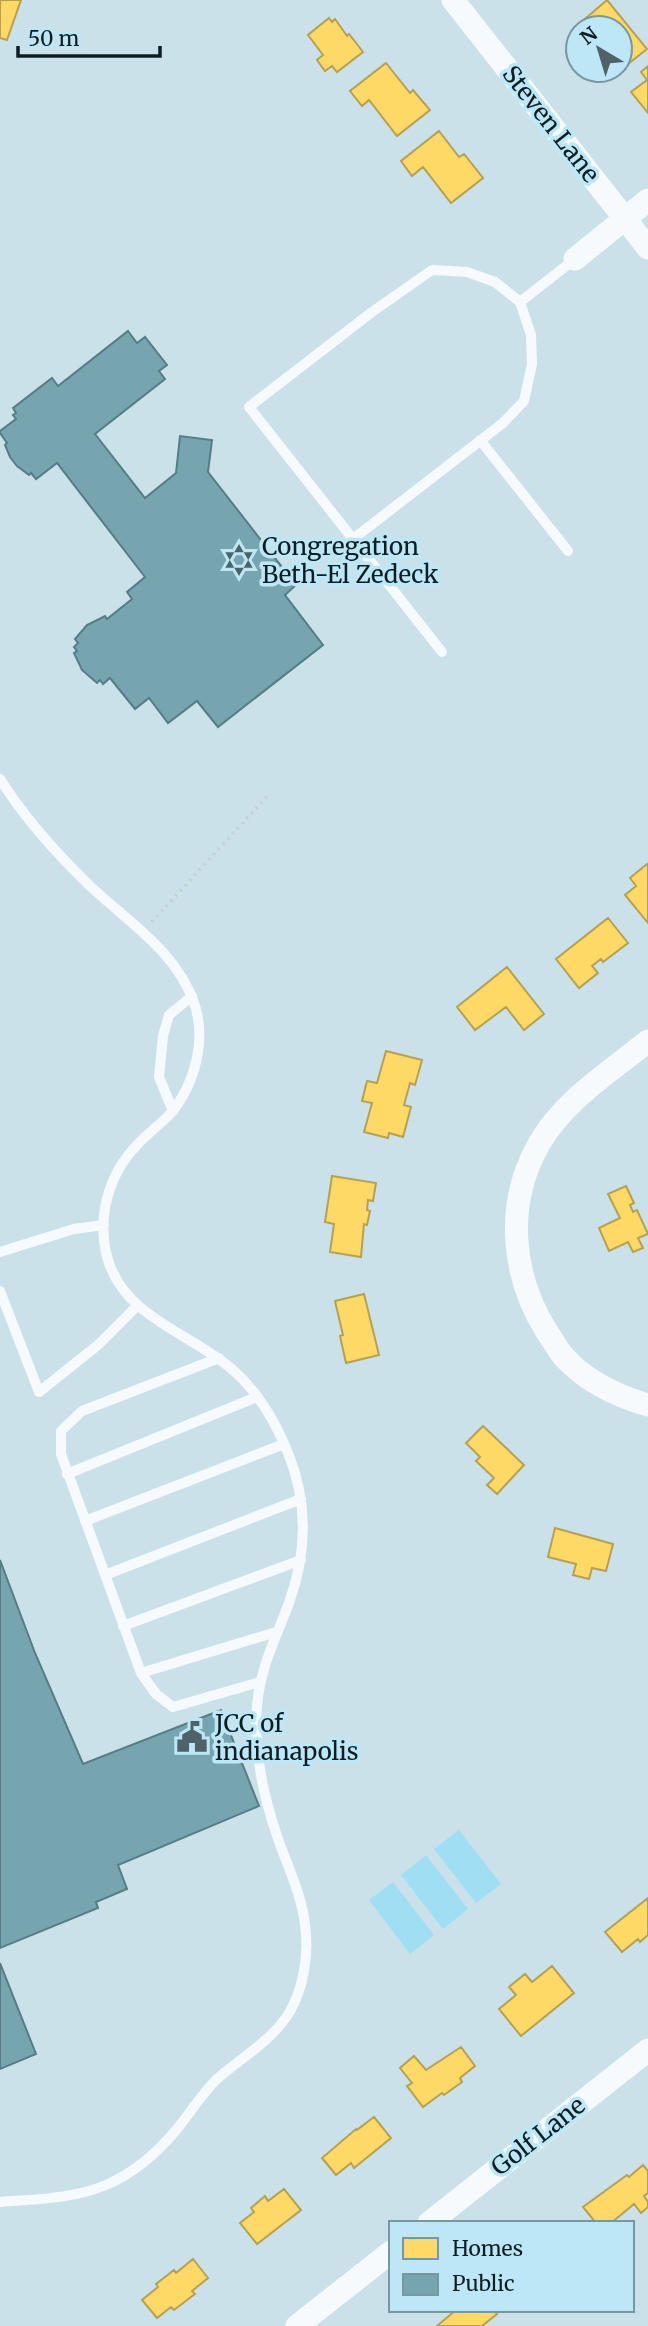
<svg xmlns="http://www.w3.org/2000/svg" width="648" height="2326" font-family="Merriweather,serif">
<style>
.green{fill:#a0dff3}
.homes{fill:#ffd966;stroke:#b6a152;stroke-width:2}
.public{fill:#76a5af;stroke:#567c85;stroke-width:2}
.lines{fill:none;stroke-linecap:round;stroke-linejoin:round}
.path{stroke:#c8cfd2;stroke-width:3.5;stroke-dasharray:2 5;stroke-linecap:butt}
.lane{stroke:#f7fafc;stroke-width:10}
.street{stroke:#f7fafc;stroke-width:23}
.labels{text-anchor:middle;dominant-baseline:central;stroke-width:7;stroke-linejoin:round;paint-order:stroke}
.street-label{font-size:24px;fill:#0d1e23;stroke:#bde7f6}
.poi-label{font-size:24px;fill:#0d1e23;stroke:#bde7f6;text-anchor:start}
</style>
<rect width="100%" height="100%" fill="#cae1e9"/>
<path class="green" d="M459,1830L501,1884L476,1903L434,1849Z
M426,1855L468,1909L443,1929L401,1875Z
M393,1882L434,1935L410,1954L369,1900Z"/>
<path class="homes" d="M0,0H21L7,40L0,38Z
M607,0L647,49L628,64L620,54V28H582L579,24Z
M329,18L332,22L335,19L347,36L349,34L363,52L337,72L332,66L325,71L317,60L323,55L308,35Z
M386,63L410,93L413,90L430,110L397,136L369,100L362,106L350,91Z
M648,66V113L631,92L647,80L641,72Z
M439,131L459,157L464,154L483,178L451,203L423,167L412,176L401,161Z
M647,864L648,866V923L625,895L636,886L630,878Z
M608,918L628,943L603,962L601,959L592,966L598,973L579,988L556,959Z
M507,967L544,1014L524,1030L506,1007L475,1030L457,1007Z
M386,1051L422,1060L415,1085L410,1083L404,1105L411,1107L403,1137L389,1133L388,1138L364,1132L372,1103L362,1101L367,1081L377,1083Z
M332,1176L376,1183L373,1201L368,1200L367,1210L370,1211L367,1225L364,1224L361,1257L330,1252L334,1224L325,1222Z
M626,1186L634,1203L630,1205L633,1212L637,1210L648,1234L638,1238L643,1248L633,1252L628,1242L609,1251L599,1228L620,1218L608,1194Z
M364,1294L379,1355L346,1363L340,1336L343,1335L335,1301Z
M483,1426L524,1465L497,1494L487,1485L494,1478L476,1461L480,1457L466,1443Z
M555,1528L613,1544L606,1571L592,1568L589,1579L573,1575L576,1564L548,1557Z
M648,1898V1935L640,1942L638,1939L622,1952L605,1932Z
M552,1966L574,1993L521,2036L499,2009L516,1995L509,1987L525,1974L532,1982Z
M461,2047L475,2066L460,2078L462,2082L444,2095L442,2093L423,2107L407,2086L412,2083L400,2068L414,2056L426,2070Z
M374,2117L391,2138L354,2168L351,2163L336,2175L322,2158L356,2129L357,2130Z
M643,2165L648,2171V2193L644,2196L648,2202V2207L641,2213L634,2204L611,2223H596L583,2207L627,2175L629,2177Z
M284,2189L301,2210L257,2244L240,2223L254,2212L251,2208L265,2196L268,2201Z
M193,2259L208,2278L192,2291L195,2294L174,2310L171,2307L157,2318L142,2300L158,2287L156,2284L174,2270L176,2273Z
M456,2310H494L497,2314L482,2326H437Z"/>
<path class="public" d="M128,331L137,343L145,337L167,365L159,371L165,379L95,434L145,498L176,473L180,436L212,440L208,472L296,585L285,595L323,645L218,727L197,701L168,723L149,698L135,709L110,678L103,684L100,680L97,683L82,670L74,653L77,651L74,647L78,643L75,639L87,625L105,616L107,619L132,599L127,592L145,577L57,463L36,479L31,473L29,475L17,466L10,457L5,445L7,443L0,433V431L16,419L13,415L16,413L13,408L52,378L58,386Z
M0,1560L35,1653L83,1764L221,1710L259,1806L118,1865L127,1889L96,1902L98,1908L0,1948Z
M0,1963L36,2054L0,2069Z"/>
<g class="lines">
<path class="path" d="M152,922L269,794"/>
<path class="lane" d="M520,302L575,259
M480,440L568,551
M353,539L503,423L524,401L532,364L531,335L520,302L495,282L467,272L432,270L372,312L249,407L442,652
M0,779C24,817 55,852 87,883C125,920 176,950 194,1003C207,1039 195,1084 171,1113C161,1124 148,1133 138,1144C108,1174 96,1219 108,1260C126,1319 192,1333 234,1371C259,1393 276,1423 288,1453C308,1502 307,1553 289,1603C276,1638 260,1668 257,1706C253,1750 264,1798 278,1839C288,1867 302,1896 305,1925C309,1953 304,1988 289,2013C272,2041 240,2058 216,2080C201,2095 190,2113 177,2129C158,2152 134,2173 106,2185C73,2199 36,2199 0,2202
M173,1111L159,1077L163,1036L169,1015L192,996
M0,1252L74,1229L104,1225
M0,1291L39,1392L98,1345L137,1306
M219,1358L82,1411L61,1431V1454L141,1673L156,1694L173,1707L260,1682
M67,1474L257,1397
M85,1521L284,1444
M105,1575L301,1499
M123,1626L301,1560
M141,1673L276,1632"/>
<path class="street" d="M453,0L648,248
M575,259L648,200
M648,1041C610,1072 564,1100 539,1144C505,1203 511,1275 547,1332C553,1340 558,1351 565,1358C587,1382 617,1396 648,1405
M429,2223L648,2050
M297,2326L391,2252"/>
</g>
<defs>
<symbol id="synagogue-bare" viewBox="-9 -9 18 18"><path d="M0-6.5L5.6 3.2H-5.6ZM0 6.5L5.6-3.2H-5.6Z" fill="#4f6268" stroke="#bde7f6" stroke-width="2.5" paint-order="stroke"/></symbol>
<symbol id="civic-bare" viewBox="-9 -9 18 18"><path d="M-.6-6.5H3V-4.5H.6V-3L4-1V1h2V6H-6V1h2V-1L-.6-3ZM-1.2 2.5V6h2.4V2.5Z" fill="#4f6268" stroke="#bde7f6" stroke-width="2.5" paint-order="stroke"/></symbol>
</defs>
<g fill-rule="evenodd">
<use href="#synagogue-bare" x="217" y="538" width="44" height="44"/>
<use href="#civic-bare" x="170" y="1715" width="44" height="44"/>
</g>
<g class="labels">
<g class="street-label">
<text transform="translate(551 124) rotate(52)">Steven Lane</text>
<text transform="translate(538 2136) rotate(-38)">Golf Lane</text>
</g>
<g class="poi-label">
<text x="262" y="546">Congregation<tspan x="262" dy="28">Beth-El Zedeck</tspan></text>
<text x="215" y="1723">JCC of<tspan x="215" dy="28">indianapolis</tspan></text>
</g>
</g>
<rect x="389" y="2221" width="245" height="91" fill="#bde7f6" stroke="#7797a2" stroke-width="2"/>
<rect x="403" y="2238" width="35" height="21" fill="#ffd966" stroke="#7797a2" stroke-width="2"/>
<text x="452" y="2256" font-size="21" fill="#0d1e23">Homes</text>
<rect x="403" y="2274" width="35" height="21" fill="#76a5af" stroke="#7797a2" stroke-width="2"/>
<text x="452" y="2291" font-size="21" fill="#0d1e23">Public</text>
<g transform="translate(599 49) rotate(322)"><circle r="33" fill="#bde7f6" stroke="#7797a2" stroke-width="2"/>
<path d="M0-5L12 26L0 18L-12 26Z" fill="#4f6268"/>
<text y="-10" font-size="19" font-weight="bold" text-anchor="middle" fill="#0d1e23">N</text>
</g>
<path d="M18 46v10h142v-10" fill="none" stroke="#0d1e23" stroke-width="3.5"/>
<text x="28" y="46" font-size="21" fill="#0d1e23" stroke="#bde7f6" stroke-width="5" paint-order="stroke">50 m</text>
</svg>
